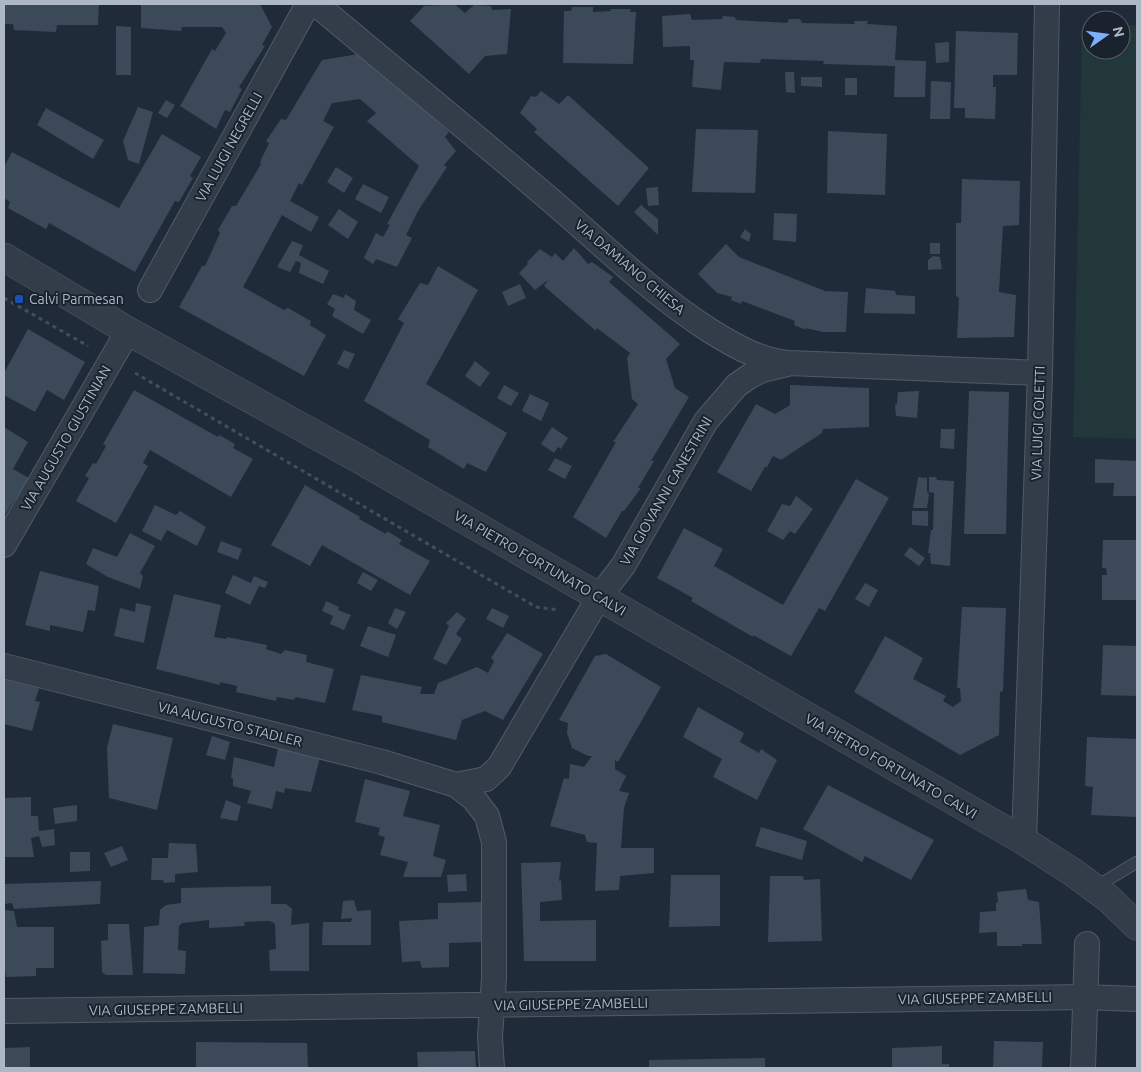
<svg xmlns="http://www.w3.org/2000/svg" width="1141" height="1072" font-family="Ubuntu,sans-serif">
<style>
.green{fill:#22373a}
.building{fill:#3b4959}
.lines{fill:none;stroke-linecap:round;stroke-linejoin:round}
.service-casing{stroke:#515a67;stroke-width:13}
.minor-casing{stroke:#515a67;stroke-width:26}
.tertiary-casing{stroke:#515a67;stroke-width:29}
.path{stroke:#3c5354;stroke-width:3;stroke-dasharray:4 4;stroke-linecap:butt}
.service{stroke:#333d49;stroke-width:11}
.minor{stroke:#333d49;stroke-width:24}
.tertiary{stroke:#333d49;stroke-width:28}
.transit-dot{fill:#1a4fb4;stroke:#19222d;stroke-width:2}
.labels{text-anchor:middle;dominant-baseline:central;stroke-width:4;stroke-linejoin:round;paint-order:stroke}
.street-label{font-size:14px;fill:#aeb7c6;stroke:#19222d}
.poi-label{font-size:14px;fill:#aeb7c6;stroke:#19222d;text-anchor:start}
</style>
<rect width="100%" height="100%" fill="#202b39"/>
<path class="green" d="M1091,25V50H1121V25H1137V439L1073,437L1082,33L1085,29Z"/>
<path class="building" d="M4,4H99L98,25H57L56,32L14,30L13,24H4Z
M141,4H260L272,27L262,45L265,46L239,87L242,89L230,112L225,110L216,129L180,106L212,49L215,51L226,33L222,27H182L181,31L141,28Z
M445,4H454L465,13L474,5L491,6L492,10L511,9L507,54L485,56L469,74L410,21L424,6L445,5Z
M572,7H593V12L611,11L610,9H631L630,12H636L633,64L563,63L564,11H571Z
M690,14L692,20L722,19L723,16L735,17L736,20L787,23L789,19H800L802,23L855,24L854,21H868L867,24L897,26L895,60L926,61L925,97H894L895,66L823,64L824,61L761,59L760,63L724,62L721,90L692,87L694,60H690V46L663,47L662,16Z
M116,26L131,27V75H116Z
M956,31L1018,33L1017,75H993V87H996L995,119L965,118V108H954Z
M949,42V62L936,63L935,43Z
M359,54L397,87L398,86L435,115L433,118L449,132L445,137L456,151L444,165L447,167L418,211L406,235L412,238L397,267L376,259L373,264L364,258L376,233L383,237L390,225L387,224L419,166L367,121L376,113L360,99L332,103L323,121L334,127L302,185L299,183L290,201L319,217L311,232L282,215L243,287L284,310L288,308L311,321L310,325L326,335L304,376L179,307L202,266H205L220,233L218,230L232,206H236L261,164L260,162L269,143L266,141L281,119L286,120L322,60Z
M785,72H794L795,93L786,92Z
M801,77H822V87L801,86Z
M845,78H857V95H845Z
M931,81L951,82L950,119H930Z
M541,91L559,104L568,95L649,168L618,206L534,132L537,129L520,113L531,96L536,97Z
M166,100L175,105L167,118L158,113Z
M138,107L153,112L139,164L128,160L123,141Z
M46,108L104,140L93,159L37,125Z
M696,129L758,130L755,193L692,192Z
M828,131L887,134L885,195L827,193Z
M162,134L201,157L190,176L193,178L179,202L175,201L135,272L49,223L46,229L8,208L10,202L4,198V167L12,152L119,208Z
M336,167L353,178L344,193L327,182Z
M962,179L1020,181L1019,225L1003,226L999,292L1016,295L1014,337L957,338L959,298L956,296V223H961Z
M363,184L389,197L381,213L355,199Z
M658,187L659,205L648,206L646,188Z
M641,205L658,219V235L634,212Z
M339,209L358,222L348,239L328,225Z
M774,213L797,214L796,242L773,240Z
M745,229L751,234L749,242L740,237Z
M292,241L303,245L299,255L329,271L323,284L299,273L301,263L296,261L290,272L277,267Z
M930,243H940V254H930Z
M726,244L739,257L825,291L848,292L846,332H823L805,328L806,330L794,325L795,321L742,301L741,304L731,300L732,297L717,293L698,274Z
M574,248L588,264L592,262L613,277L609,282L680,344L666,359L675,388L689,397L651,461H654L638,488H641L624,511H622L606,538L573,517L616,442H613L638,404L632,399L627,358L630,353L597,328L596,331L544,286L548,280L535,290L519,273L528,264L527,262L540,249L552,257L555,253L563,261Z
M933,256L940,257L942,269L928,270V260Z
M438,266L478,290L426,384L507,433L486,472L467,463L464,469L428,447L430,440L364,401L404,323L398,319L420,283L428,285Z
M520,284L526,298L508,306L502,292Z
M866,288L895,291L896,295L915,296V314L864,313Z
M333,294L344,298L345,294L356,301L354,310L371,320L363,334L332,316L335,309L327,304Z
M28,329L85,362L64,400L47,390L35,412L4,395V373Z
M344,350L355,354L348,369L337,364Z
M475,361L490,373L480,387L465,376Z
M504,385L519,393L511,406L497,398Z
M790,385L869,388V427L823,429L822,433L781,460L773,456L767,467H765L751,491L717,472L756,404L775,414L790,405Z
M134,390L218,437L219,435L235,444L233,448L253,459L231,497L150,450L143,463L148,466L116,523L76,501L89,478L85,476L93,463L96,464L106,446L103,444Z
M919,391L917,418L896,416L895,405L897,404L898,392Z
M969,391L1009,392L1006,534H964Z
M530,394L549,403L541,421L522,411Z
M4,427L28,442L13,469L29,478L5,515L4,514Z
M552,427L568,438L561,449L558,447L554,453L541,444Z
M941,429H955L954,449L940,448Z
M555,458L572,466L565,479L548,470Z
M1095,459L1137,461V496H1113L1114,483H1095Z
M918,477L927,478V492L929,494L927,508H913Z
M929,477H936L937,480L954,481L950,566L931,564L930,553H928L931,530H933L934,493L929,492Z
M856,479L889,498L825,611L819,608L791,656L753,635V637L691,601L693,598L657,578L684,528L723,549L714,566L783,605Z
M305,485L360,517L359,519L386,534L387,531L402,540L399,544L430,561L410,595L322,545L310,566L271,545Z
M796,496L813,509L795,534L790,531L783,540L767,531L782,504L790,506Z
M155,505L176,515L180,511L206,527L197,546L167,530L161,541L142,531Z
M912,511H928V526L912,525Z
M130,533L155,546L140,573L143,576L140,589L108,577L86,564L93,548L117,557Z
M1103,540H1137V600H1102V575H1107L1106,568H1102Z
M221,541L242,549L238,560L217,552Z
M910,547L925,558L919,566L904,555Z
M40,571L99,586L95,611L88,610L83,632L50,625V631L25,625Z
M363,572L378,580L371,591L357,583Z
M233,575L251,583L254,576L268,582L265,588L259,586L250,605L225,593Z
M865,583L878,590L869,607L855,599Z
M174,594L221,605L214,637L226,639L227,637L267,645L266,649L281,654L285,650L307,655L306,662L334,669L325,703L296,697L294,700L277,697L276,701L236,692L237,686L220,682V685L156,669Z
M326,601L339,607L338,610L351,615L344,630L330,624L333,616L322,611Z
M136,603L151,606L144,643L114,636L120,608L135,612Z
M962,607L1006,608L1003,691L1000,692L999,735L960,755L854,692L885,636L923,658L913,679L946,696L943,701L953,707L961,701L960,688H957Z
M395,608L406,612L397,629L388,623Z
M492,608L509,616L503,628L486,619Z
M457,612L466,619L456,634L462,639L446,665L433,659L449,626L446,623Z
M368,626L396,635L388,657L360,646Z
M507,633L543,654L503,720L485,711L462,720L456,740L382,722V716L352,710L361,675L422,687L420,694H434L438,683L477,667L488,673L494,661L491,658Z
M1103,645L1137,646V696L1101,695Z
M606,654L661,687L618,762L615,760V769L626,776L619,791L629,793L624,808L621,848H654V873L620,876L619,890L595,891L597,843L587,842L585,835L550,826L564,778L569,779L570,764L584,767L592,756H588L572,748L567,733L568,723L559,720L595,656Z
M5,677L40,686L35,701L40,702L32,731L4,724V683Z
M698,707L744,733L740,742L759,753L761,749L777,760L757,800L713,777L722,759L683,737Z
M113,724L173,738L157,810L109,798L107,748Z
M212,736L230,742L225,760L206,755Z
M1087,737L1137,739V817L1091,815L1093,787L1085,786Z
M279,743L321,754L311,792L285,788L284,793L276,791L272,809L247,803L251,791L233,786V778H231L234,757L274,767Z
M365,779L410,791L403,816L440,825L433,856L446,860L441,877H403L408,862L380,855L385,837L378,835L380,828L355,822Z
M828,785L934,840L911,880L865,856L862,862L803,829Z
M31,797V816H38L39,831L54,829L55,845L42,847L39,836L31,838L34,857H4V798Z
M226,800L241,806L237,821L220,818Z
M77,805V821L55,824L53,808Z
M761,827L807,841L802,860L755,846Z
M169,843L196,844L198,872L175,874V882L164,883L163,880H151L152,858H168Z
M122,846L128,860L111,867L104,853Z
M70,852H90V871L70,872Z
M561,862L559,881L561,880L562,900L540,902V921L596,920V961H524L521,863Z
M466,874L467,891L448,892L447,875Z
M671,875H720V926L669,927Z
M770,876H803L804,880L820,879L822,941L768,942Z
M101,881L100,904L14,909L12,903L4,904V884Z
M271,886V904H286L292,909L291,925L309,923V971H270L269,950L276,949L275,924L270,921L244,922L245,926L209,928V920L182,923L179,926L178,950L186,951L185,974L143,973L144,927L159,925L160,910L166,905L181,903V888Z
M1026,889L1028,900L1039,902L1042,944H1022V946H997V932L979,933L980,912L996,911V903L998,902L997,892Z
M354,900L357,911L371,910V945H322L323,922H351L352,918L341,919L343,901Z
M484,902V942L449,943V967L422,968L420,961L402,962L399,921L438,919V903Z
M4,910L14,911L17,927H54V968H36V976L6,977L4,961Z
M108,924H129L133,975H106L102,972L101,941L108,940Z
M994,1041L1043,1042L1042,1068H993Z
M196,1042L307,1043L308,1068H196Z
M942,1046V1064H949V1068H892V1048Z
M30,1047V1068H4V1048Z
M475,1051L476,1068H418L417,1052Z
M765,1058V1068H649V1060Z"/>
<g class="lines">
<defs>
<path id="service" d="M1099,885L1137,862"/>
<path id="minor" d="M316,4C391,67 466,128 540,191C596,238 647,290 709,330C733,345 760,361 789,363L1040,373
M150,290L308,4
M4,545L128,331
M4,666L382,762L456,785L474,799L487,816L494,842V978L490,1037L492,1068
M456,785L486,779L499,767L599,597L623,566L706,421L737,385L750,376L762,370L787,364
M1024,841L1040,373L1047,4
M4,1011L1085,997L1137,999
M1083,1068L1087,944"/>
<path id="tertiary" d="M4,257L128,331L361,460L1024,841L1074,873L1109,899L1137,926"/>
</defs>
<use href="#service" class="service-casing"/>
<use href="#minor" class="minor-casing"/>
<use href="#tertiary" class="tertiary-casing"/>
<path class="path" d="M4,298L88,346
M135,373L536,607L559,610"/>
<use href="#service" class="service"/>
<use href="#minor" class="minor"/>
<use href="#tertiary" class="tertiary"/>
</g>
<rect class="transit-dot" x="14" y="294" width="10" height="10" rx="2.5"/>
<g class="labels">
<g class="street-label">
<text transform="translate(229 147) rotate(-61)">VIA LUIGI NEGRELLI</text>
<text transform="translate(630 267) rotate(40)">VIA DAMIANO CHIESA</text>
<text transform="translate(1038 423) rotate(-88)">VIA LUIGI COLETTI</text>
<text transform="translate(66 438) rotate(-60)">VIA AUGUSTO GIUSTINIAN</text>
<text transform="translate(666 491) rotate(-60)">VIA GIOVANNI CANESTRINI</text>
<text transform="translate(540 563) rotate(30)">VIA PIETRO FORTUNATO CALVI</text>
<text transform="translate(230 724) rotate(14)">VIA AUGUSTO STADLER</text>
<text transform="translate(891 766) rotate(30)">VIA PIETRO FORTUNATO CALVI</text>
<text transform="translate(975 998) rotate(-1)">VIA GIUSEPPE ZAMBELLI</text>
<text transform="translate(571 1004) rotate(-1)">VIA GIUSEPPE ZAMBELLI</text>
<text transform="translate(166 1009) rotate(-1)">VIA GIUSEPPE ZAMBELLI</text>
</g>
<g class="poi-label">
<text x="29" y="299">Calvi Parmesan</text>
</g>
</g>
<rect width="1141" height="1072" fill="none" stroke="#aeb7c6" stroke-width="10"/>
<g transform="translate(1106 35) rotate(76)"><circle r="24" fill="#19222d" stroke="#555e6a"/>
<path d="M0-4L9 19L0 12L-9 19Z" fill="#7db0fb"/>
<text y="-8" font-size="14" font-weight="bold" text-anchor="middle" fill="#aeb7c6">N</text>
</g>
</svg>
